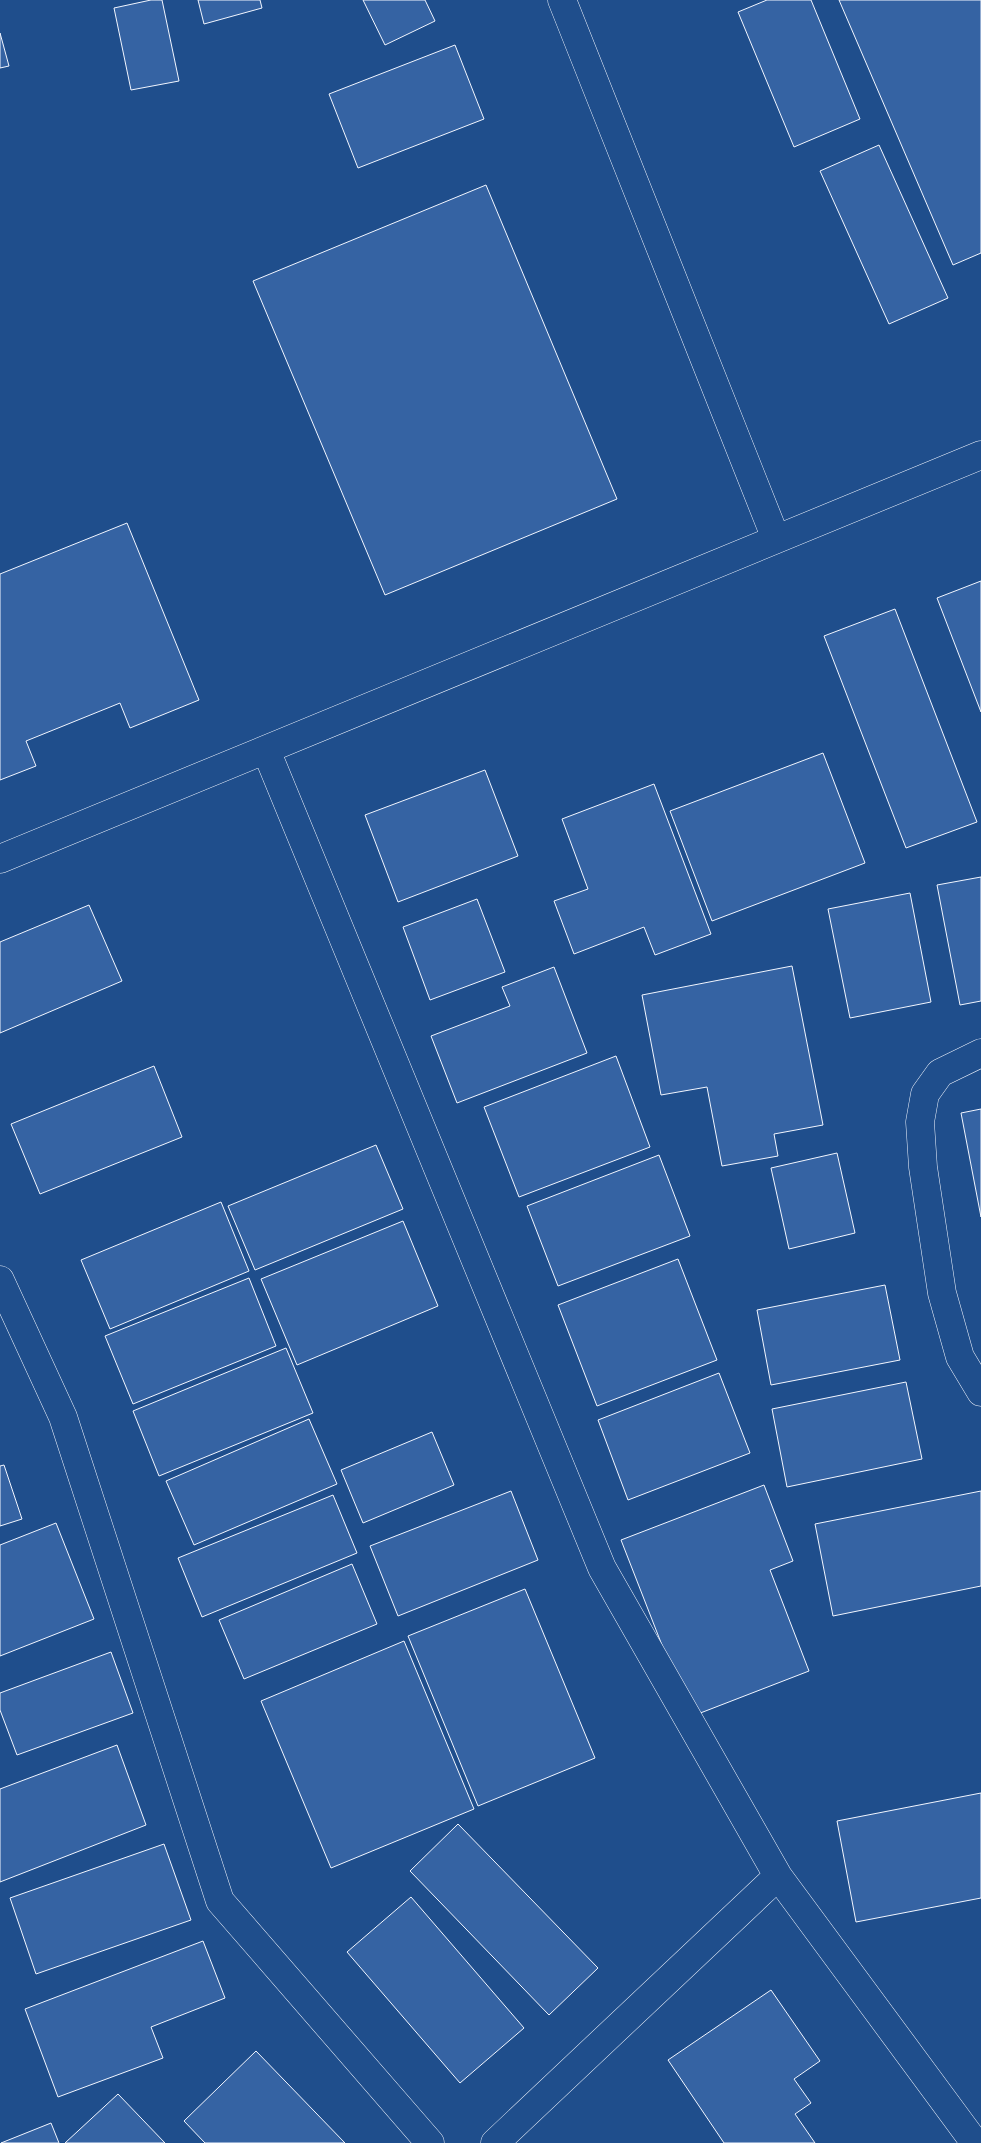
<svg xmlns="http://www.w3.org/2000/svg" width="981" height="2143" font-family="'Golos Text',sans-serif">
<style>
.building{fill:#3563a3;stroke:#f2f6ff}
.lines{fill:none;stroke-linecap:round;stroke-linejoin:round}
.minor-casing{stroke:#f2f6ff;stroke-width:29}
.minor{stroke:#1f4e8c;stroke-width:28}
</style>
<rect width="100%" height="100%" fill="#1f4e8c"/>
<path class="building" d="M151,0H162L179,81L131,90L114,8Z
M198,0H260L262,8L204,24Z
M363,0H425L435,21L385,45Z
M767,0H811L860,119L794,147L738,12Z
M839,0H981V253L953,265Z
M0,33L9,66L0,68Z
M455,45L484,119L358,168L329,94Z
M879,145L948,298L889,324L820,171Z
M486,185L617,499L385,595L253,281Z
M127,523L199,700L130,728L120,703L26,741L36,766L0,780V574Z
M981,581V712L937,598Z
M895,609L977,822L906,848L824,636Z
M823,753L865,863L712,921L670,811Z
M485,770L518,856L398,902L365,815Z
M654,784L711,934L655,955L644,927L574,954L554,901L588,889L562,819Z
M981,877V1001L960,1005L937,885Z
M910,893L931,1002L850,1018L828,909Z
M477,899L505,972L430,1000L403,927Z
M89,905L122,981L0,1033V942Z
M792,966L823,1125L774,1134L778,1156L722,1166L707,1087L661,1095L642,995Z
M554,967L587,1053L457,1103L431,1036L510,1006L502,987Z
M616,1056L650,1147L519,1197L484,1107Z
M154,1066L182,1137L40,1194L11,1124Z
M981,1109V1217L961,1113Z
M376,1145L403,1209L255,1270L228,1206Z
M837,1153L855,1233L789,1249L771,1168Z
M659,1155L690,1236L558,1286L527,1206Z
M221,1202L249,1271L110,1329L81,1260Z
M403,1221L438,1306L297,1365L261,1279Z
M678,1259L717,1360L597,1406L558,1305Z
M249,1278L276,1346L133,1404L105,1336Z
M885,1285L900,1360L771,1385L757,1310Z
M286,1348L313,1413L159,1476L133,1411Z
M719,1373L750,1453L628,1500L598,1420Z
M906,1382L922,1459L787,1487L772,1409Z
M309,1419L337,1484L194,1545L166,1481Z
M432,1432L454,1485L363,1523L341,1470Z
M4,1465L22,1519L0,1526V1466Z
M764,1485L793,1561L770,1570L809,1671L690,1717L621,1540Z
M511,1491L538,1560L398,1616L370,1546Z
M981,1491V1586L833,1616L815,1524Z
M333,1495L357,1553L202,1617L178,1558Z
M56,1523L94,1619L0,1656V1545Z
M352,1564L377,1624L244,1679L219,1620Z
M525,1589L595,1758L478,1806L408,1636Z
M404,1641L474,1809L331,1868L261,1701Z
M111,1652L133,1713L17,1755L0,1710V1693Z
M117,1745L146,1825L0,1882V1789Z
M981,1793V1898L856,1922L837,1821Z
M458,1824L598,1968L549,2015L410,1871Z
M164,1844L191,1920L36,1974L10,1898Z
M411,1897L524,2028L460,2083L347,1952Z
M203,1941L225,1998L151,2027L163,2058L58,2097L25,2009Z
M771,1990L820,2061L794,2079L811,2103L795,2114L815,2143H724L668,2060Z
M256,2051L345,2143H205L184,2121Z
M118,2094L165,2143H65Z
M51,2123L59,2143H1Z"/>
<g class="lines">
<defs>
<path id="minor" d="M562,0L776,539
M266,750L602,1568L778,1876
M0,859L981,455
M981,1053L940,1073L925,1094L920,1122L923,1167L942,1293L960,1357L981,1392
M0,1280L63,1417L220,1901L430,2143
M495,2143L778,1876L975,2143"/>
</defs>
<use href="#minor" class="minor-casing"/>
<use href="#minor" class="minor"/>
</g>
</svg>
